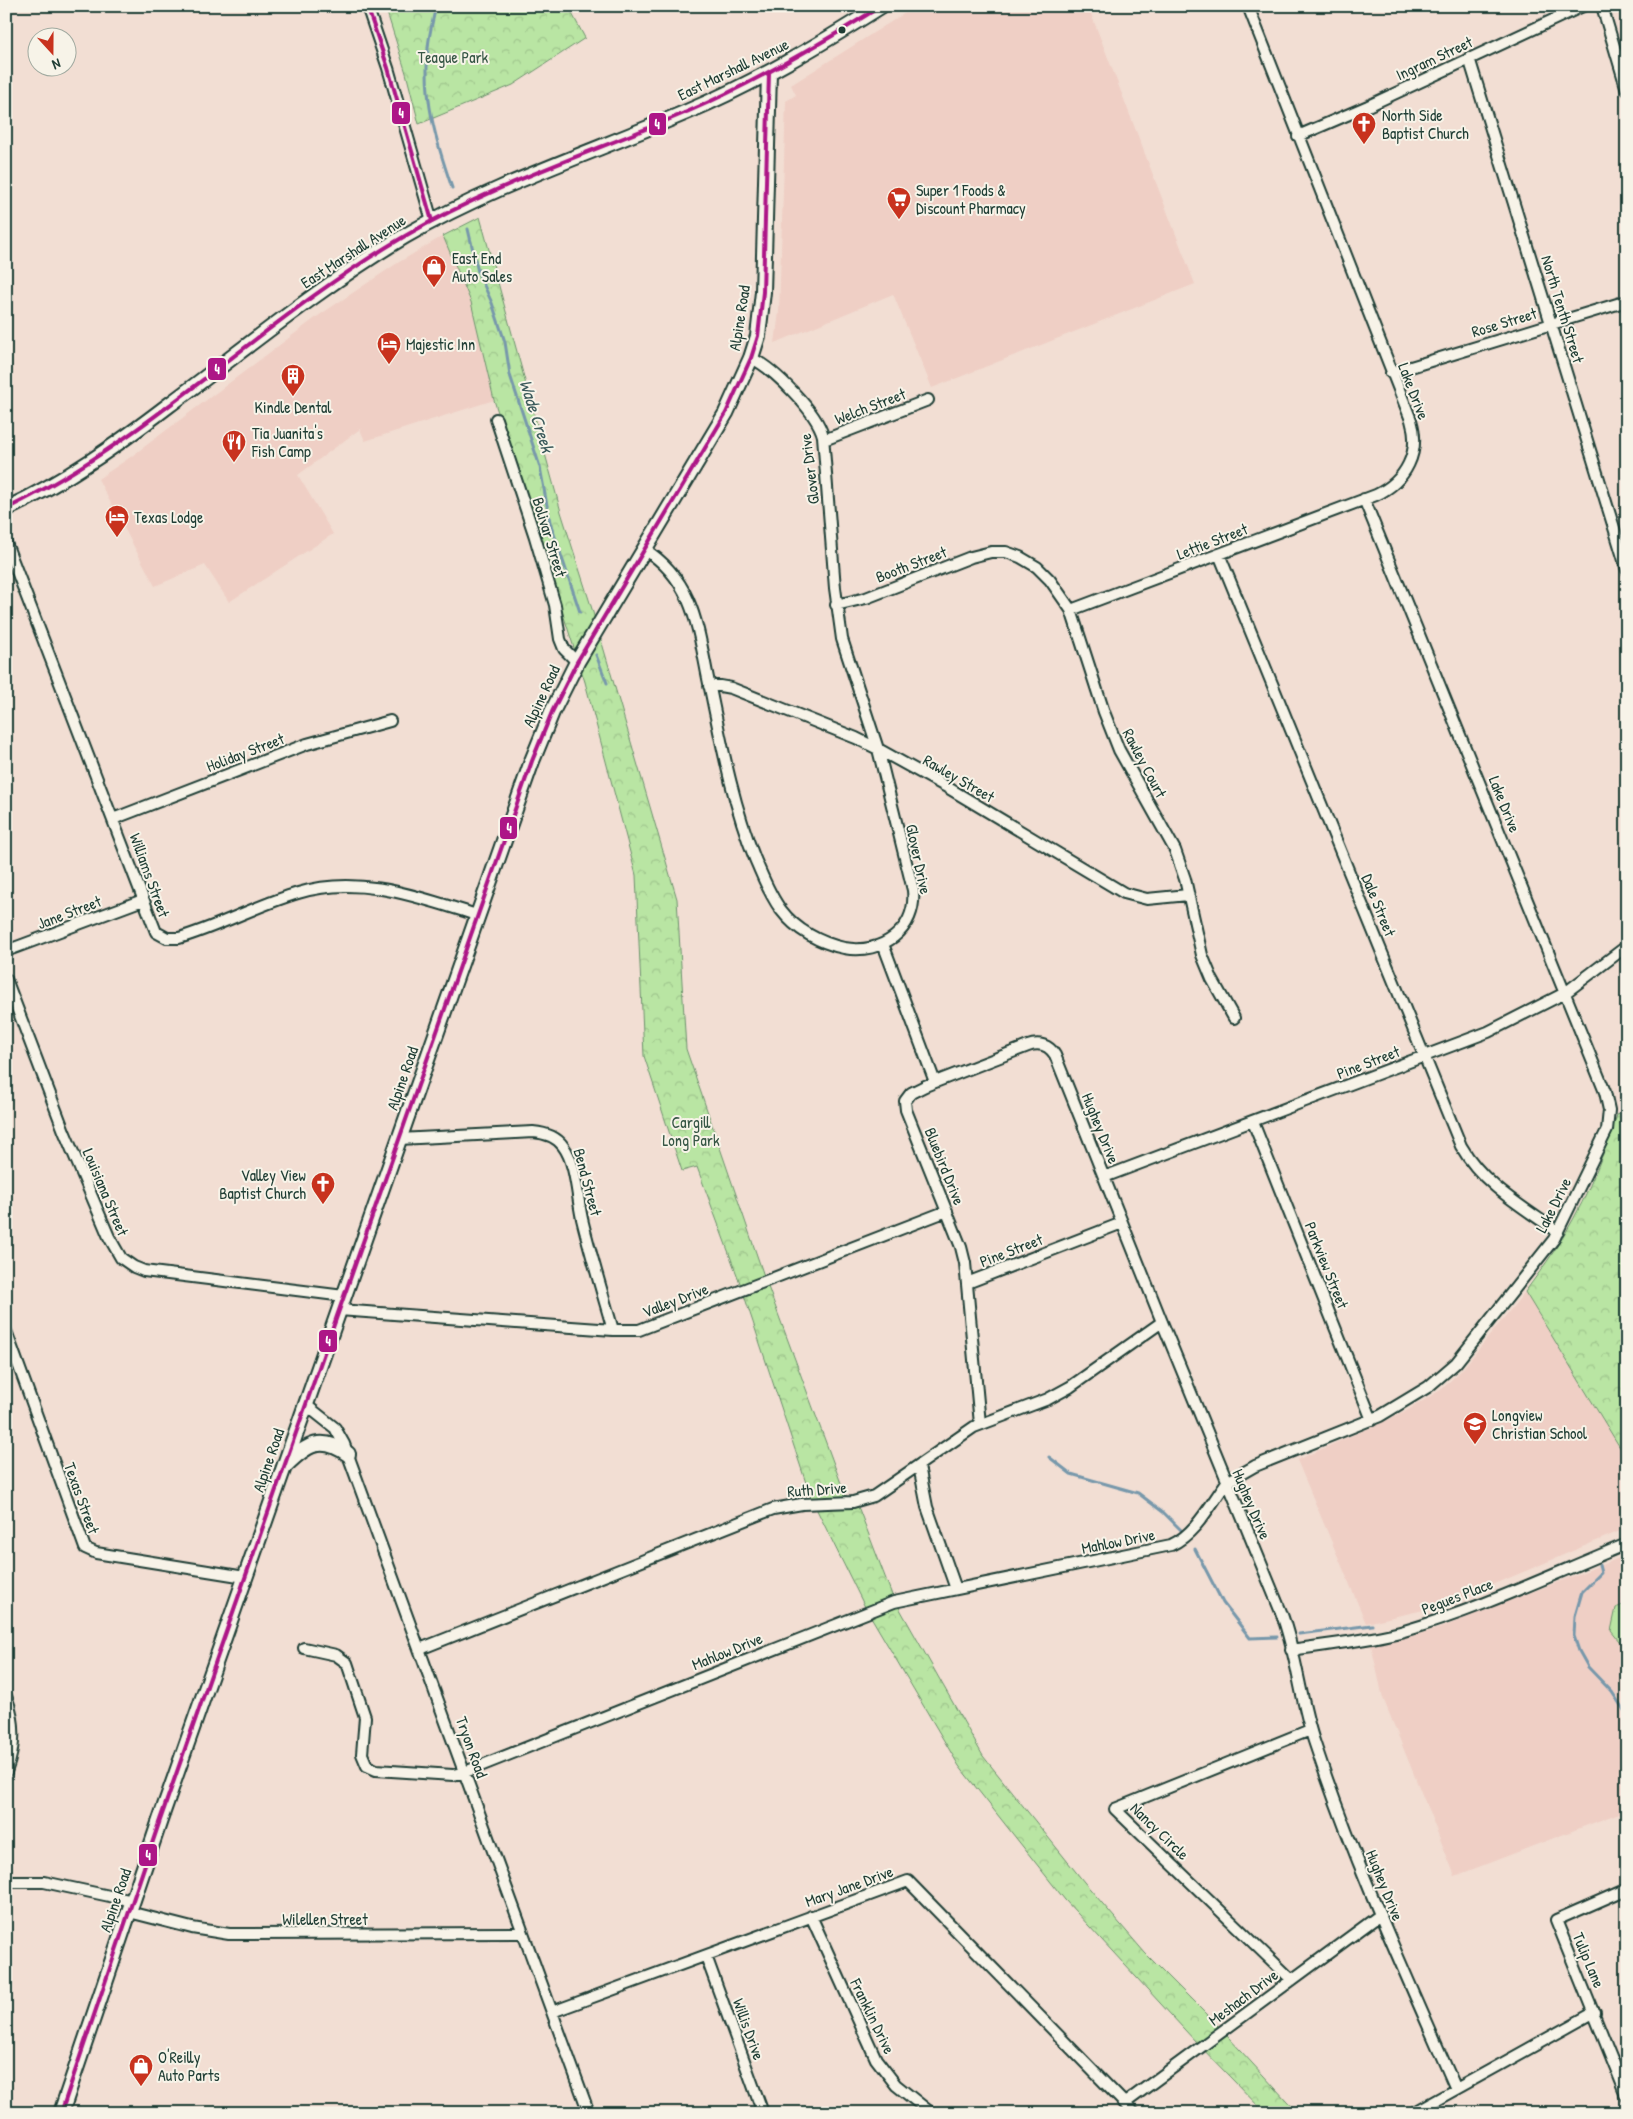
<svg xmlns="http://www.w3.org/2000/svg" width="1633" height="2119" font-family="'Patrick Hand',sans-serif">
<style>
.built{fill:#efcfc5}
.park{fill:url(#park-crowns);stroke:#6c916c}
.pitch{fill:#b9e5a3;stroke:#6c916c}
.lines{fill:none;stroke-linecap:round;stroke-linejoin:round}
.stream{stroke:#7798ab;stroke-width:3}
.minor-casing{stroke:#1f3d34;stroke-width:14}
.major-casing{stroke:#1f3d34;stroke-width:18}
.minor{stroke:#f7f3e8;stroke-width:10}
.major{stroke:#f7f3e8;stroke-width:14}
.bus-1-casing{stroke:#f7f3e8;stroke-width:8}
.bus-1{stroke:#ad1687;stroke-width:4}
.bus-dot{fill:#1f3d34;stroke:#f7f3e8;stroke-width:2}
.labels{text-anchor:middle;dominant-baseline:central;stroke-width:4;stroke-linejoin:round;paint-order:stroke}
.park-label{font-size:16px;fill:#365645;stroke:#f7f3e8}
.street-label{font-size:16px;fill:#1f3d34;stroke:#f7f3e8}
.poi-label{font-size:16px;fill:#1f3d34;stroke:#f7f3e8;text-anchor:start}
.water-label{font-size:18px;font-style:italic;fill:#3c5b5c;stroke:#f7f3e8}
.line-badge{stroke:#f7f3e8;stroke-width:2}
.badge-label{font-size:14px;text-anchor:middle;font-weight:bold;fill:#fff}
</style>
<defs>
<pattern id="park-crowns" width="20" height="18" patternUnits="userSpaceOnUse" patternTransform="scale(1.25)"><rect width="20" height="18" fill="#b9e5a3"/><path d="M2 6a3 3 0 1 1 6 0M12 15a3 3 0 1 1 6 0" fill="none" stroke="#9fc58d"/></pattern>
</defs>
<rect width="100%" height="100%" fill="#f2ded3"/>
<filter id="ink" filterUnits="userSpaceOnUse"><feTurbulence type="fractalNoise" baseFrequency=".02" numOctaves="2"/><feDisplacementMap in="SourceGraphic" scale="10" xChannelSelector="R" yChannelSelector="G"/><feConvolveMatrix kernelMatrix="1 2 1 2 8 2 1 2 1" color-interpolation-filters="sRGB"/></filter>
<g filter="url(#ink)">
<path class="built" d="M916,6H1076L1077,8L1088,6L1195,284L932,388L893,294L775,343L779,312L786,101L796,95L791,85Z
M443,236L471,302L494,400L365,441L360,429L298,475L333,534L229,602L205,565L155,586L98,479L132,456L318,316L396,264Z
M1525,1292L1627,1459V1528L1457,1600L1428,1609L1366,1623L1297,1460L1403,1413L1442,1389L1464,1367Z
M1627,1555V1810L1455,1876L1383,1698L1371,1645L1405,1638L1440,1628Z"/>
<path class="park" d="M385,6H568L585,38L513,85L419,124L406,73Z
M480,217L561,512L592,609L677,899L686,1049L764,1276L845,1494L859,1509L892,1595L983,1756L1084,1882L1145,1953L1217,2025L1298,2113H1265L1196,2042L1065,1900L959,1766L864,1605L811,1498L740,1283L697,1167L682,1171L644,1056L636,875L585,682L494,400L471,302L443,236Z
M1627,1111V1459L1525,1292C1535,1278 1545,1265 1554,1251C1582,1210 1601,1162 1617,1115Z"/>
<path class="pitch" d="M1627,1603V1651L1611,1631L1616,1608Z"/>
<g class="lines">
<path class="stream" d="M436,6C433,20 429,34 428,48C423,99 436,141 452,188
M468,229L478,272L492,303L505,342L510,375L540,467L550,522L580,612
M596,655L607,683
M1049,1457L1071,1474L1138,1493L1163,1512L1181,1530
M1195,1549L1223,1603L1250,1638L1277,1637
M1599,1565L1601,1573L1582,1592L1575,1616L1574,1636L1579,1651L1588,1667L1612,1692L1627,1715
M1299,1634L1372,1625"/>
<defs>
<path id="minor" d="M367,6L388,68L432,221
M1602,6L1627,90
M1469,58L1627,570
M1298,136L1368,106L1583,6
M1391,373L1627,301
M496,419L535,537L555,605L560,639L564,649L577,662
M824,440L928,400
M6,543L156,932L167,938H179C220,926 257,905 298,893C359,874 418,897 477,915
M644,549C696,581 698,633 710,688C722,746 733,804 755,859C763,877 769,894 781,910C796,930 820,943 844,948C882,955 917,930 913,890L878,749L842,639L835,588L823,436C817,412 773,368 751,358
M1219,554L1461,1146C1483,1185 1523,1207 1558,1232
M836,605L866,598L971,557L991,552H1006L1020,557L1037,567L1050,580L1071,610L1104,712L1119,750L1175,850L1185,879L1202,955L1212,979L1234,1018
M1071,610L1376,495C1406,481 1421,452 1411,420L1248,6
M709,686H720L731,688L856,738L878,749L945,786L1124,893L1147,899L1188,895
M113,819L307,744L390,721
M883,944L935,1082
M6,951L143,900
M6,979L64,1131L109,1237L121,1258L134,1267L144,1271L344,1296
M1253,1122L1372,1420
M399,1139L533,1132C544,1133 556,1136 563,1146C577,1164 577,1201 583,1223C592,1259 603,1295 613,1330
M1104,1177L1488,1032L1565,993L1627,946
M967,1283L1122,1223
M339,1310L613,1330H639L947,1211
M6,1331L85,1548L96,1553L245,1577
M306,1405L335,1428L344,1444L589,2113
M980,1424L965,1263L961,1247L906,1110L905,1101L911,1093L925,1086L1028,1046C1039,1042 1049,1045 1055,1055L1162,1322L1281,1612C1297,1654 1300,1701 1315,1744C1354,1862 1406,1975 1456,2089
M919,1466L927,1507L956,1589
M304,1648L336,1655L347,1663L365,1717L362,1754L367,1766L376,1770L453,1775L465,1772L894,1602L1171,1545C1196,1534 1211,1503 1227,1482L1255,1466L1380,1416L1428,1387L1456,1363L1554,1239L1607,1130L1609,1110L1605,1092L1364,499
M420,1649L773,1509L802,1504L853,1502L874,1496L974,1427L1048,1399L1070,1387L1162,1322
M1291,1650C1329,1644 1367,1641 1404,1631C1480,1609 1553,1574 1627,1544
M6,1696C16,1722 16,1746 6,1772
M6,1882H44L133,1901
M1627,1889L1556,1920L1627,2096
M129,1912L192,1928L229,1934L523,1933
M811,1916L876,2059L896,2085L931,2113
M706,1956L763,2113
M1292,1980L1115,1809L1310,1730
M552,2012L908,1881L1134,2113
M1125,2103L1380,1915
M1413,2113L1595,2012"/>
<path id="major" d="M6,509C65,482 118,444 169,405C246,348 322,285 405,236C495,184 594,152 689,111C757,82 819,45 881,6
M286,1465C307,1444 322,1435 348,1454
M61,2113L160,1820L532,761L552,712L577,662L726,413L751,358L758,336L763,292L769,73"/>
</defs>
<use href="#minor" class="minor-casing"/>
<use href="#major" class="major-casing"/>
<use href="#minor" class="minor"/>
<use href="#major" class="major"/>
<defs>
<path id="bus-1" d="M367,6L388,68L432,221
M6,509C152,438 265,317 405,236C494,184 594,152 689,111C756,82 819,45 881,6
M61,2113L160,1820L532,761L552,712L577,662L726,413L751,358L758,336L763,292L769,73"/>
</defs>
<use href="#bus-1" class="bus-1-casing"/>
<use href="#bus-1" class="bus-1"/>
</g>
</g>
<defs>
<symbol id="church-pin" viewBox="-11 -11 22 30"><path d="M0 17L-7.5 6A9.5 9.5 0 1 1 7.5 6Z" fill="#c8321e" stroke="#f7f3e8"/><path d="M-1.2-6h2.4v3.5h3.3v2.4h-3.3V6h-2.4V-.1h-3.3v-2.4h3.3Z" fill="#fff"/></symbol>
<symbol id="supermarket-pin" viewBox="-11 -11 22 30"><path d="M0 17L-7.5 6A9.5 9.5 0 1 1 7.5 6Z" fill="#c8321e" stroke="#f7f3e8"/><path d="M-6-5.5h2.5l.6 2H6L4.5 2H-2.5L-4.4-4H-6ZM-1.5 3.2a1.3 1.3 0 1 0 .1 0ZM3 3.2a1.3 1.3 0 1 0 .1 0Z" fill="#fff"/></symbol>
<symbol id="shop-pin" viewBox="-11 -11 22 30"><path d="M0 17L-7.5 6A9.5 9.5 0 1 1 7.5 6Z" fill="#c8321e" stroke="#f7f3e8"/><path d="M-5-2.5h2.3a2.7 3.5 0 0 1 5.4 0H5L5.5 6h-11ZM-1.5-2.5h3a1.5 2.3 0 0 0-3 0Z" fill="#fff"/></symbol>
<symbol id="hotel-pin" viewBox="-11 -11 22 30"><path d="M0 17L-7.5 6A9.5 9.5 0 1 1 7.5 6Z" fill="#c8321e" stroke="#f7f3e8"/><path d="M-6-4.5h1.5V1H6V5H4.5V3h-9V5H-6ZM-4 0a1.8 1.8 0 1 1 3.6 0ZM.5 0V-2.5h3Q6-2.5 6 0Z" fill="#fff"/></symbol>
<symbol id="building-pin" viewBox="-11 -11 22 30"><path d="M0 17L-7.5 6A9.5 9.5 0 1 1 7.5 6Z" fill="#c8321e" stroke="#f7f3e8"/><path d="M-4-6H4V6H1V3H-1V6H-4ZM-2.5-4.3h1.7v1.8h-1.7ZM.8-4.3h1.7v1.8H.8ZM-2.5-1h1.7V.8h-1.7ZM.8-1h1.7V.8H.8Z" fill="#fff"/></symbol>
<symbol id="restaurant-pin" viewBox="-11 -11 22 30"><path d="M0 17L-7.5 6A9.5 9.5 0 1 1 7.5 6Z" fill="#c8321e" stroke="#f7f3e8"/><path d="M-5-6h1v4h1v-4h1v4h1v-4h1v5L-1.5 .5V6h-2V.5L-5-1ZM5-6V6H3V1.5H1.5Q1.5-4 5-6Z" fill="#fff"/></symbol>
<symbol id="school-pin" viewBox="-11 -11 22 30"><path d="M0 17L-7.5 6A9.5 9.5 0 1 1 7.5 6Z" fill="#c8321e" stroke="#f7f3e8"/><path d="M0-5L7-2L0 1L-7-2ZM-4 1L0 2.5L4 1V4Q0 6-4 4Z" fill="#fff"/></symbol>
</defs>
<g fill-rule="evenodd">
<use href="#church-pin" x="1350" y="110" width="28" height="38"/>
<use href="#supermarket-pin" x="885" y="185" width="28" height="38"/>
<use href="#shop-pin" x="420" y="253" width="28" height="38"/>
<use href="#hotel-pin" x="375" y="330" width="28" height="38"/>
<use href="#building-pin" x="279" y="362" width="28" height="38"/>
<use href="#restaurant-pin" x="220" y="428" width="28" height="38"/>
<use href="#hotel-pin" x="103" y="503" width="28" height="38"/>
<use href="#church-pin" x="309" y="1170" width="28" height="38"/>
<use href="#school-pin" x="1461" y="1410" width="28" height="38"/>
<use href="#shop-pin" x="127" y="2052" width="28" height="38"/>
</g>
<circle class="bus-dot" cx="842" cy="30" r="4.5"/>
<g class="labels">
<g class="park-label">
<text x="453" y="57">Teague Park</text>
<text x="691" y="1122">Cargill<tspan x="691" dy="18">Long Park</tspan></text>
</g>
<g class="street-label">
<text transform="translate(1434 58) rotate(-25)">Ingram Street</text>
<text transform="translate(733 69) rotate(-26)">East Marshall Avenue</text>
<text transform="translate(353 251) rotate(-33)">East Marshall Avenue</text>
<text transform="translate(1563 309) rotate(73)">North Tenth Street</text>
<text transform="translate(739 318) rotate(-81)">Alpine Road</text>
<text transform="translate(1504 322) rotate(-17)">Rose Street</text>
<text transform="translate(1414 391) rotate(69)">Lake Drive</text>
<text transform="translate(870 406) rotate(-21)">Welch Street</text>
<text transform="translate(809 469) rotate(-97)">Glover Drive</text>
<text transform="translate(550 537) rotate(73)">Bolivar Street</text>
<text transform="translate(1212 541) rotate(-21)">Lettie Street</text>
<text transform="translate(911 564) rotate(-21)">Booth Street</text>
<text transform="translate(541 696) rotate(-65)">Alpine Road</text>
<text transform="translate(245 752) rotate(-21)">Holiday Street</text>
<text transform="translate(1145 763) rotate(62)">Rawley Court</text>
<text transform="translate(959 778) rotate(30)">Rawley Street</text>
<text transform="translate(1505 804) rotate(68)">Lake Drive</text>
<text transform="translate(919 859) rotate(78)">Glover Drive</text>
<text transform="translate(150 875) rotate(70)">Williams Street</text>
<text transform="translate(1379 905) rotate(68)">Dale Street</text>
<text transform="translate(69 912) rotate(-21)">Jane Street</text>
<text transform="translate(1368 1062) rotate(-21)">Pine Street</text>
<text transform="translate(402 1078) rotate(-71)">Alpine Road</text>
<text transform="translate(1101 1128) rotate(68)">Hughey Drive</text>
<text transform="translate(945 1166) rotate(68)">Bluebird Drive</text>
<text transform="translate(588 1182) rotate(75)">Bend Street</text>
<text transform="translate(106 1192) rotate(67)">Louisiana Street</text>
<text transform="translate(1553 1205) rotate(-63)">Lake Drive</text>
<text transform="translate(1011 1250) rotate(-21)">Pine Street</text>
<text transform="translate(1327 1265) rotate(68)">Parkview Street</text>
<text transform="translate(675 1300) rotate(-21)">Valley Drive</text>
<text transform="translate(268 1460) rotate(-71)">Alpine Road</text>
<text transform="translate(817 1489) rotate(-4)">Ruth Drive</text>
<text transform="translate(82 1498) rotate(70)">Texas Street</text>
<text transform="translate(1252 1504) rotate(67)">Hughey Drive</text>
<text transform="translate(1118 1541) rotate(-11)">Mahlow Drive</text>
<text transform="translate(1457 1596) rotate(-21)">Pegues Place</text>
<text transform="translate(727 1651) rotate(-22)">Mahlow Drive</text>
<text transform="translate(472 1747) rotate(70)">Tryon Road</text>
<text transform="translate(1160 1831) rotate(44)">Nancy Circle</text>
<text transform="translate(1385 1885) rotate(68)">Hughey Drive</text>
<text transform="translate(849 1886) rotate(-20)">Mary Jane Drive</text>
<text transform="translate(115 1900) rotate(-71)">Alpine Road</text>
<text x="325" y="1919">Wilellen Street</text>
<text transform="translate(1589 1960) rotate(67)">Tulip Lane</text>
<text transform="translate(1243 1997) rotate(-37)">Meshach Drive</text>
<text transform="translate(873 2016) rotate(64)">Franklin Drive</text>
<text transform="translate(749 2029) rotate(70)">Willis Drive</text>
</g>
<g class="poi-label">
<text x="1382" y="115">North Side<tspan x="1382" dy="18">Baptist Church</tspan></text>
<text x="916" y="190">Super 1 Foods &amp;<tspan x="916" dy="18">Discount Pharmacy</tspan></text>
<text x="452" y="258">East End<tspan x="452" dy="18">Auto Sales</tspan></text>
<text x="406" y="344">Majestic Inn</text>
<text x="293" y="407" text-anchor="middle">Kindle Dental</text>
<text x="252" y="433">Tia Juanita's<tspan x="252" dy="18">Fish Camp</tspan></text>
<text x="134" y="517">Texas Lodge</text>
<text x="306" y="1175" text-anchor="end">Valley View<tspan x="306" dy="18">Baptist Church</tspan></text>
<text x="1492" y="1415">Longview<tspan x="1492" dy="18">Christian School</tspan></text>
<text x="158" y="2057">O'Reilly<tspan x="158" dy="18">Auto Parts</tspan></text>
</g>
<g class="water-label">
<text transform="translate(537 416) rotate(72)">Wade Creek</text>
</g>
</g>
<g class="line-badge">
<rect x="391" y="101" width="20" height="24" rx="5" fill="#ad1687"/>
<rect x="648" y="112" width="19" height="24" rx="5" fill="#ad1687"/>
<rect x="207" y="357" width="20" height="24" rx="5" fill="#ad1687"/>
<rect x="499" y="816" width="19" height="24" rx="5" fill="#ad1687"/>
<rect x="318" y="1329" width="20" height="24" rx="5" fill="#ad1687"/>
<rect x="138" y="1843" width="20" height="24" rx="5" fill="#ad1687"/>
</g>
<g class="badge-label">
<text x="401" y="118">4</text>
<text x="657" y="129">4</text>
<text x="217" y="374">4</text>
<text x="509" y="833">4</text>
<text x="328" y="1346">4</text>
<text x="148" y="1860">4</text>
</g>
<rect width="1633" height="2119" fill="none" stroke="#f7f3e8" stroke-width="25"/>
<rect x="12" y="12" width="1608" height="2094" fill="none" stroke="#1f3d34" stroke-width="2" filter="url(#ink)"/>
<g transform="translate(52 52) rotate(159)"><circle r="24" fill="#f7f3e8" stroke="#a1aaa0"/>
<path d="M0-4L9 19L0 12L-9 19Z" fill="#c8321e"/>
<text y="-8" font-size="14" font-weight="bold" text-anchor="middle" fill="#1f3d34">N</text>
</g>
</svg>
